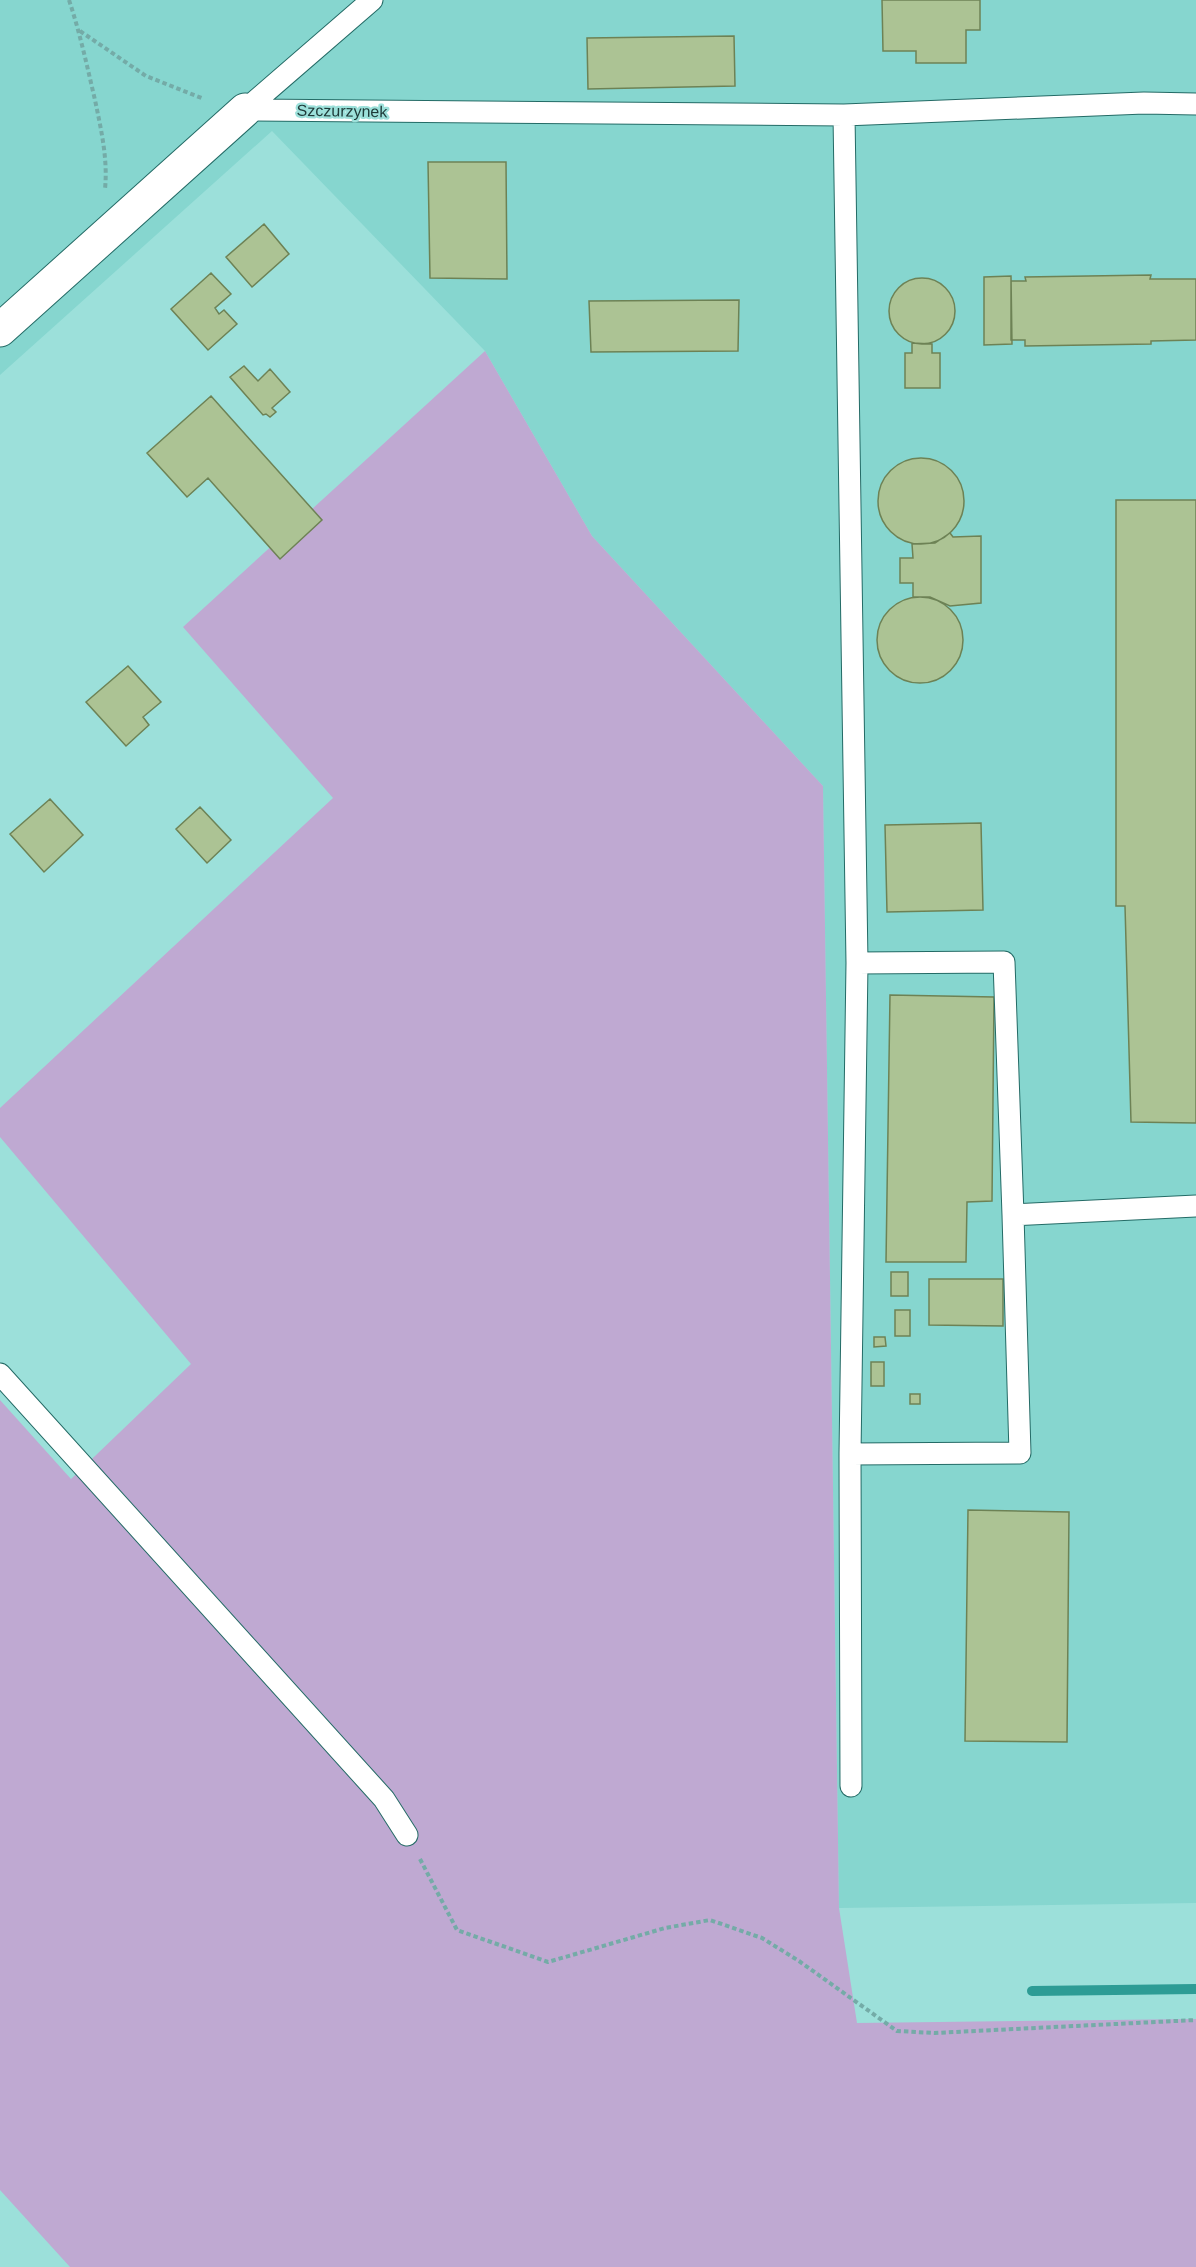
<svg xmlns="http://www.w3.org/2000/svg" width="1196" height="2267" font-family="Helvetica,sans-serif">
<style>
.built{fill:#86d6cf}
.green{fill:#bfa9d2}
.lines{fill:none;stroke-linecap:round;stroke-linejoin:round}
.stream{stroke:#2d9c95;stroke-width:10}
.building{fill:#acc394;stroke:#6d8255;stroke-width:1.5}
.service-casing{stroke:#246b66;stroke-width:23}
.minor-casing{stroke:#246b66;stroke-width:35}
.path{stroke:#74aba7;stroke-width:4;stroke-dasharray:4.5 3;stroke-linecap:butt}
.service{stroke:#fff;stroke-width:21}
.minor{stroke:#fff;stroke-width:33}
.labels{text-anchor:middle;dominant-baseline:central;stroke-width:4.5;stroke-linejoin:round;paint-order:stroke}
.street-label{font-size:16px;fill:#1e3a38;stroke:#9ce0da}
</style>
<rect width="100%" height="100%" fill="#9ce0da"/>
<path class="built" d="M0,0H1196V1903L839,1908L823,786L592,536L485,351L272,131L0,375Z"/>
<path class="green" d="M485,351L592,536L823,786L839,1908L857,2023L1196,2019V2267H70L0,2190V1400L71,1479L191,1364L0,1137V1108L333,798L183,627Z"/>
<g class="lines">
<path class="stream" d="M1032,1991L1196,1989"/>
</g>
<path class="building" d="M882,0H980V30H966V63H916V51H883Z
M734,36L735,86L588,89L587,38Z
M428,162H506L507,279L430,278Z
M264,224L289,254L252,287L226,257Z
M211,273L231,294L215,308L219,314L224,310L237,324L208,350L171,309Z
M1151,275L1150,279H1196V340L1151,341V344L1025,346V340H1011V281H1026L1025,277Z
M1011,276L1012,344L984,345V277Z
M889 311a33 33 0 1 1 66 0a33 33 0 1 1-66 0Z
M739,300L738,351L591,352L589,301Z
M912,343L932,344V353H940V388H905V353H912Z
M244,366L258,381L270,369L290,392L272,408L276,412L270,417L266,414L263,415L230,377Z
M211,396L322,520L280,559L208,478L187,497L147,453Z
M878 501a43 43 0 1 1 86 0a43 43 0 1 1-86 0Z
M1116,500H1196V1123L1131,1122L1125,906H1116Z
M950,533L953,537L981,536V603L950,606L930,597H913V583H900V558H913L912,544L935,543Z
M877 640a43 43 0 1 1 86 0a43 43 0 1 1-86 0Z
M128,666L161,702L143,717L149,725L126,746L86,702Z
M50,799L83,835L44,872L10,834Z
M200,807L231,840L207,863L176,829Z
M981,823L983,910L887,912L885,825Z
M890,995L994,997L992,1201L967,1202L966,1262H886Z
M891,1272H908V1296H891Z
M929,1279H1003V1326L929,1325Z
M895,1310H910V1336H895Z
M874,1337H885L886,1346L874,1347Z
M871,1362H884V1386H871Z
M910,1394H920V1404H910Z
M968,1510L1069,1512L1067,1742L965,1741Z"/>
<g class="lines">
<defs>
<path id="service" d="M1196,104L1144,103L844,115L857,963L1004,962L1013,1215L1196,1206
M245,110L844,115
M245,110L372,0
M857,963L850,1454L1020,1453L1013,1215
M0,1374L384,1799L407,1835
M850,1454L851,1786"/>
<path id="minor" d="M0,330L245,110"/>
</defs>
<use href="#service" class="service-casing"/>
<use href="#minor" class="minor-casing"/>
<path class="path" d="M69,0C80,33 87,66 95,100C101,129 108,159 105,189
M80,31L146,76L204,99
M420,1859L457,1930L548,1962L665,1928L710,1920L762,1938L799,1961L897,2031L935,2033L1196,2020"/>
<use href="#service" class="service"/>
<use href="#minor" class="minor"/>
</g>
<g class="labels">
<g class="street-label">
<text transform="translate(342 111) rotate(1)">Szczurzynek</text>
</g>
</g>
</svg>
